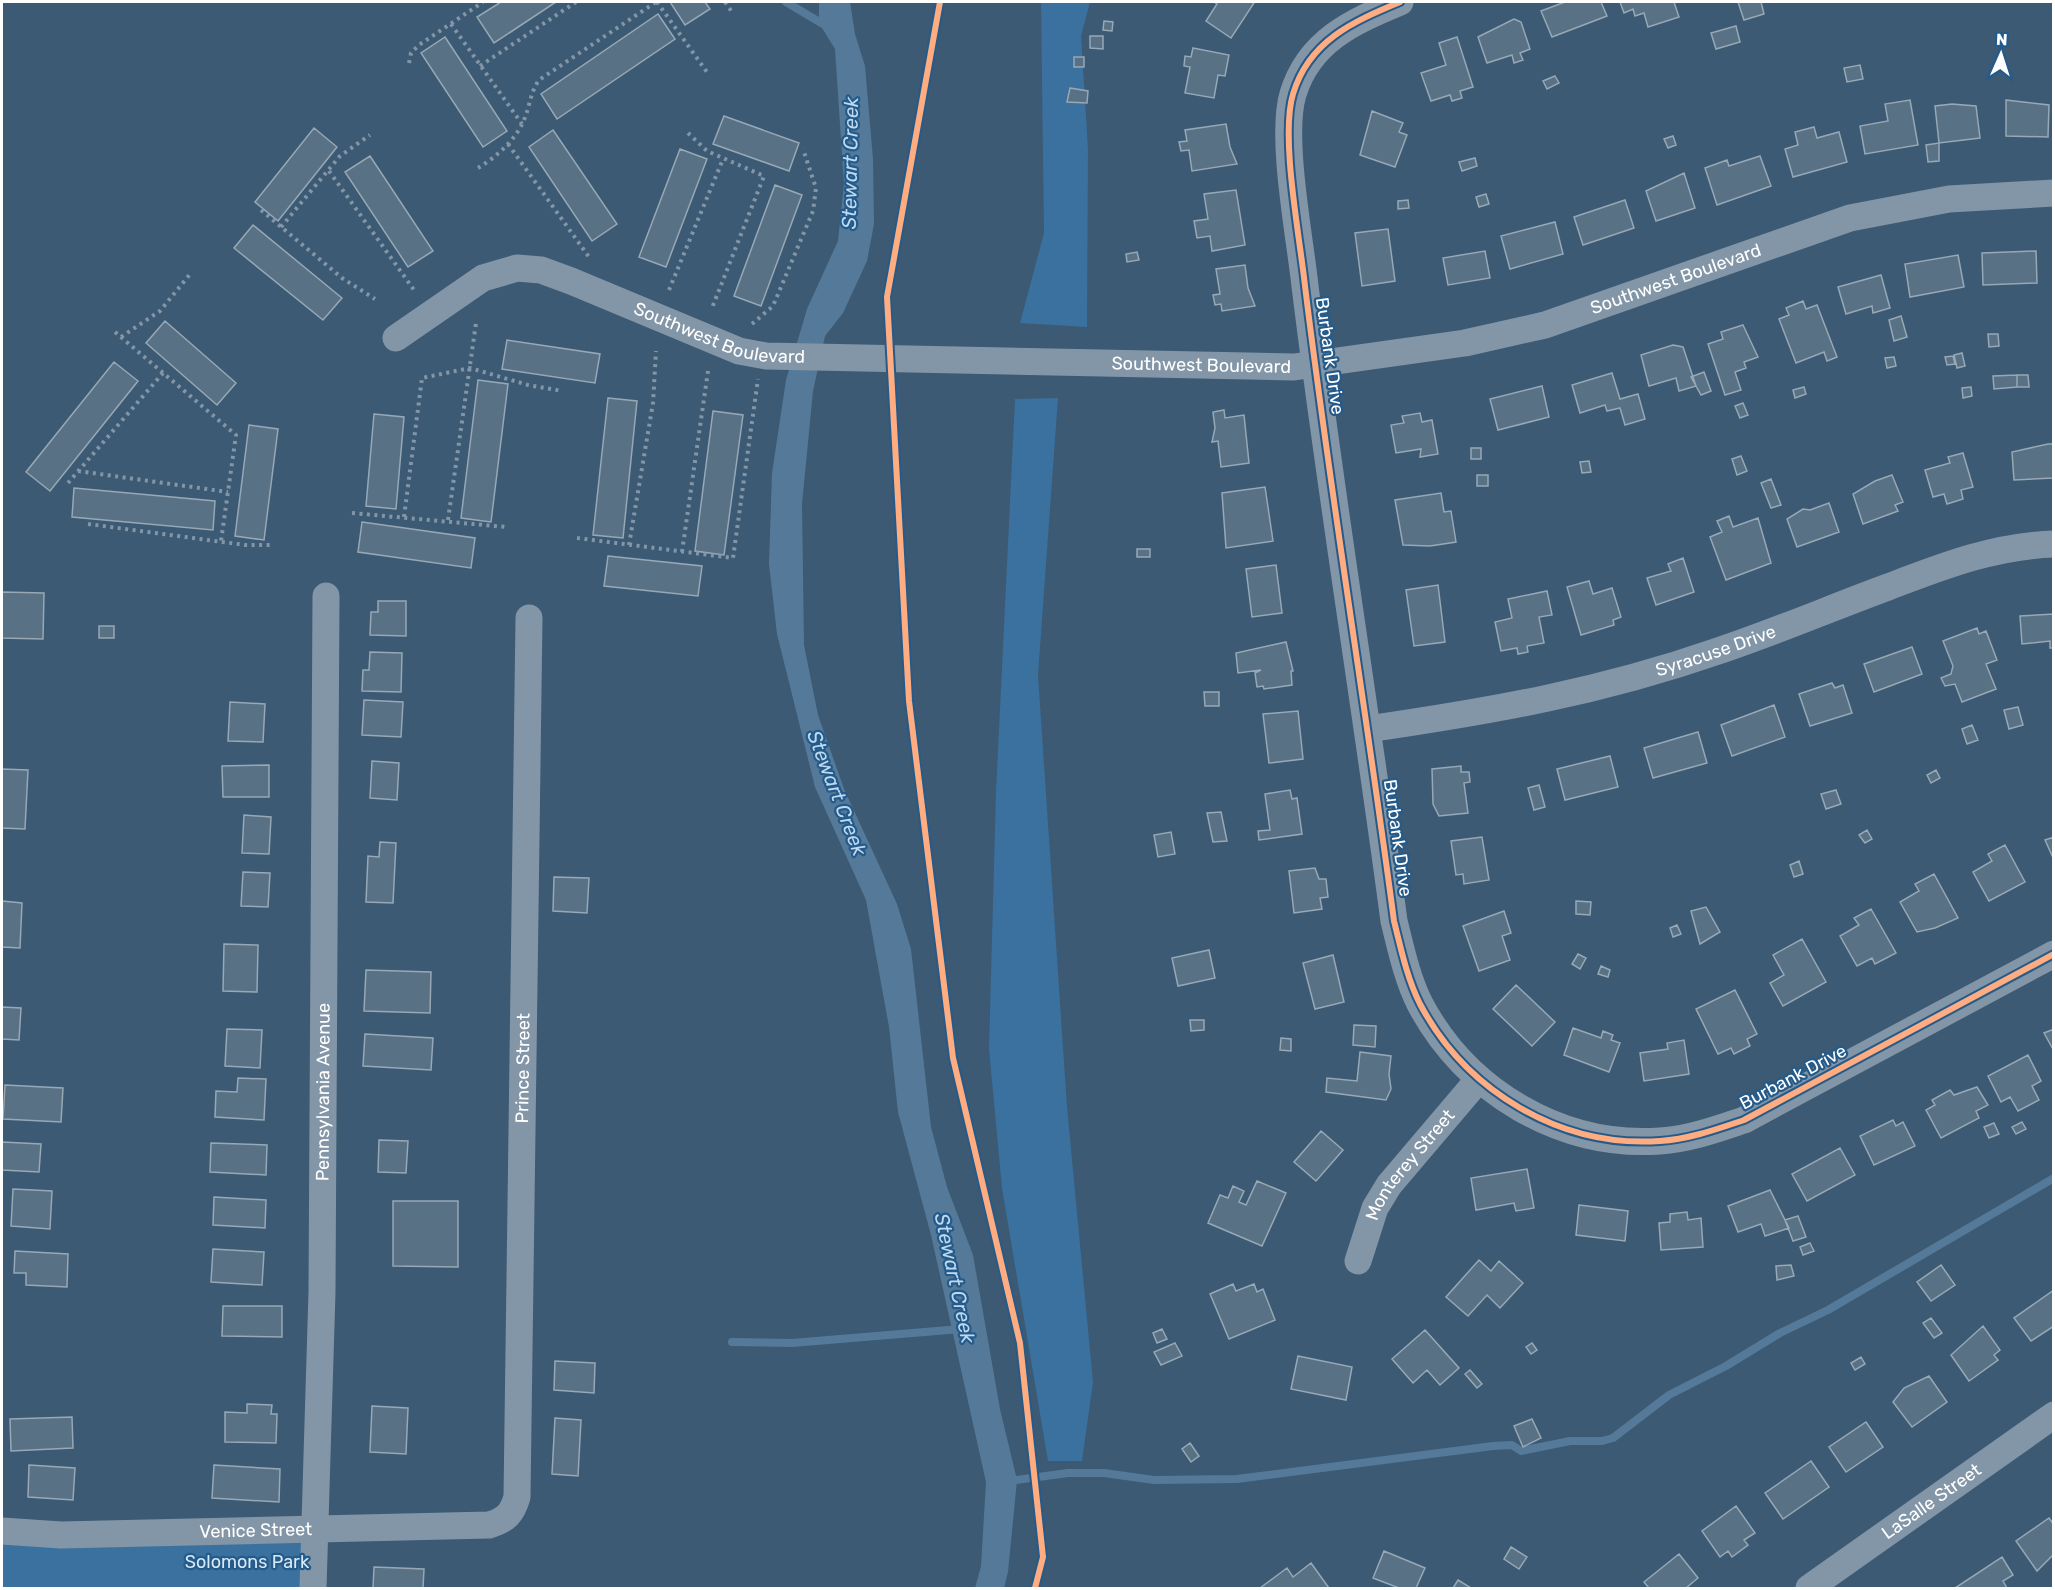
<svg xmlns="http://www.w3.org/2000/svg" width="2055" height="1590" font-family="Rubik,sans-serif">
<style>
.green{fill:#3a719f}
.water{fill:#557a99}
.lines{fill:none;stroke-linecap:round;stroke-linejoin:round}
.stream{stroke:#557a99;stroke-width:8}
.building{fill:#597185;stroke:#97a8b6;stroke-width:1.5}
.path{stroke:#8396a8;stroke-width:4;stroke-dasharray:3 4.5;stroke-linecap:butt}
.minor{stroke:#8396a8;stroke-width:27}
.cycleway-casing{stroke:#255b8a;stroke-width:10}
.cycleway{stroke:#ffac80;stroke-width:6}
.labels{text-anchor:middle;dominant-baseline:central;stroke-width:4.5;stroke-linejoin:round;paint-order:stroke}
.street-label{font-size:18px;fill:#fff;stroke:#255b8a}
.park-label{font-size:18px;fill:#d6e9f7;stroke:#255b8a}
.water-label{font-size:20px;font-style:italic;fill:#bedaf1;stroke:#255b8a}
</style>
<rect width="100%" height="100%" fill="#3c5a73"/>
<path class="green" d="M1041,2H1090L1081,36L1088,149L1087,327L1020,323L1044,233Z
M1058,398L1038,675L1067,1107L1093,1382L1082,1461H1048L1002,1188L989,1049L996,792L1015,399Z
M312,1534L307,1588H2V1539Z"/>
<path class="water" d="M819,2H850L855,34L865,66L873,159L874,224L867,261L843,313L825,336L813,391L802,504L804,645L818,715L844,789L897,904L911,949L931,1127L947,1187L973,1255L1000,1409L1017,1480L1008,1572L1004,1588H975L981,1566L986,1482L931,1235L898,1112L889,1027L866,900L815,787L777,634L769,564L772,473L786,380L807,309L838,241L844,184L835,49L819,23Z"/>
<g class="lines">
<path class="stream" d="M786,2L828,27
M732,1342L792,1343L961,1329
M1008,1481L1068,1473H1104L1154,1480L1237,1479L1493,1446L1512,1445L1521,1451L1570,1441H1602L1613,1438L1669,1395L1726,1366L1780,1333L1828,1310L2054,1178"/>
</g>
<path class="building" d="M501,2H556L494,43L477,17Z
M670,2H705L710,9L685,25Z
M1214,2H1251L1254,3L1231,38L1206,21L1217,4Z
M1565,2H1601L1607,16L1552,37L1541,11Z
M1620,2H1674L1679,17L1648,27L1644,13L1635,16L1633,9L1624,13Z
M1738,2H1761L1764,14L1744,20Z
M658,14L675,39L557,119L541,94Z
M1514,19L1521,22L1530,49L1520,53L1523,60L1514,63L1512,55L1487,63L1478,37Z
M1104,21L1113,22L1112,31L1103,30Z
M1736,26L1740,42L1716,49L1711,33Z
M1090,36H1103V49L1090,48Z
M445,37L507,131L483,147L421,53Z
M1457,37L1473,87L1460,91L1462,98L1452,101L1450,95L1431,101L1421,73L1446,65L1439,43Z
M1193,48L1229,55L1225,76L1218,75L1214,98L1185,93L1190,67L1184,66L1185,56L1191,57Z
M1074,57H1084V67H1074Z
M1860,65L1863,79L1847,82L1844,68Z
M1555,76L1559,83L1547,89L1543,81Z
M1070,88L1088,91L1087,103L1067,102Z
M1910,100L1918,145L1865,154L1860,126L1888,121L1885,104Z
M2006,100L2049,105L2048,137L2006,136Z
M1952,104L1976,106L1980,138L1939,143L1935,106Z
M1372,111L1403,123L1399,132L1407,135L1395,167L1360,155Z
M724,116L799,143L789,171L713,144Z
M1226,124L1230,147L1237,164L1192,171L1189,150L1181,151L1179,142L1187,141L1185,130Z
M1814,127L1817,138L1839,132L1847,162L1793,177L1785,149L1798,145L1795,132Z
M314,128L337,147L278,221L255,202Z
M553,130L617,224L592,241L529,147Z
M1673,136L1676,145L1668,148L1664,139Z
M1939,143V161L1928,162L1926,145Z
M680,149L707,159L666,267L639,257Z
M370,156L433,251L408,267L345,172Z
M1760,156L1771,186L1717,205L1705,168L1727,160L1729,166Z
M1475,158L1477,166L1462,171L1459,162Z
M1684,173L1695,208L1656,221L1646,191Z
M775,185L802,195L761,306L734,296Z
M1236,190L1245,245L1212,251L1210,236L1197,238L1194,221L1208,219L1204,194Z
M1486,194L1489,204L1479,207L1476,197Z
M1408,200L1409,208L1398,209V201Z
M1625,200L1634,228L1583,245L1574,217Z
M1555,222L1563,254L1510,269L1501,236Z
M253,225L342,298L323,320L234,248Z
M1388,229L1395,281L1362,286L1355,233Z
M1485,251L1490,278L1448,285L1443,258Z
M2036,251L2037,283L1983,285L1982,253Z
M1137,252L1139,260L1127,262L1126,254Z
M1958,255L1964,287L1910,297L1905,264Z
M1245,265L1248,288L1255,306L1222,311L1221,304L1215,305L1213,295L1220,294L1216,269Z
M1881,275L1890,308L1873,313L1872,306L1846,314L1838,287Z
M1803,301L1806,309L1817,305L1837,357L1827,361L1824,352L1796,363L1779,319L1789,315L1786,308Z
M1901,316L1907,337L1894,341L1889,320Z
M165,321L236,383L217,405L146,343Z
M1743,325L1758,357L1744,362L1746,368L1735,372L1741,390L1725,395L1708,344L1723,339L1721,332Z
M1988,334H1998L1999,346L1989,347Z
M507,340L600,354L595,383L502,369Z
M1673,345L1683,347L1696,386L1679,391L1676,378L1649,386L1641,355Z
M1962,353L1965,366L1957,368L1954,355Z
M1953,356L1955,364L1947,365L1945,357Z
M1894,357L1896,366L1887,368L1885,358Z
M114,362L138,381L50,491L26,472Z
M1704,372L1711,391L1701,395L1691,377Z
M1612,373L1620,399L1638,394L1645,419L1625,425L1620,408L1607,411L1605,405L1580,413L1572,385Z
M2017,375H2028L2029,387H2017Z
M2017,375V387L1994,389L1993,376Z
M478,380L508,384L491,522L461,518Z
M1542,386L1549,417L1498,430L1490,399Z
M1804,387L1806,394L1795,398L1793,390Z
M1971,387L1972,396L1963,398L1962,388Z
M608,398L637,401L623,538L593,535Z
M1743,403L1748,415L1740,418L1735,406Z
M1224,410L1225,418L1244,415L1249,463L1221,467L1218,441L1212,442L1215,428L1213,412Z
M713,411L743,415L724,555L695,551Z
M1420,413L1422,422L1432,420L1438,454L1420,457L1421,449L1396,453L1391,425L1404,423L1402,416Z
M374,414L404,417L396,509L366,506Z
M249,425L278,429L264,540L235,536Z
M2048,444H2054V478L2014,480L2012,452Z
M1471,448H1481V459H1471Z
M1963,453L1973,487L1961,490L1963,499L1947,504L1944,494L1933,497L1925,470L1950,463L1948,457Z
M1741,456L1747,471L1737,475L1732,459Z
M1589,461L1591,472L1582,473L1580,462Z
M1477,475H1488V486H1477Z
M1892,475L1903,502L1895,505L1898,511L1863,524L1853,494L1875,481Z
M1771,479L1781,505L1771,508L1761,483Z
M1265,487L1273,541L1226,548L1222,493Z
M74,488L215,501L213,530L72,517Z
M1441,493L1444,512L1451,511L1456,542L1430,546L1403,545L1395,500Z
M1829,503L1839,532L1797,547L1787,519L1803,509L1810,510Z
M1729,516L1733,527L1758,518L1771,563L1726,580L1710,537L1722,532L1717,521Z
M362,522L475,538L471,568L358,552Z
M1137,549H1150V557H1137Z
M608,556L702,566L698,596L604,586Z
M1683,558L1694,592L1656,605L1647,578L1671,571L1668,564Z
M1276,565L1282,613L1252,617L1246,569Z
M1589,581L1593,594L1612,588L1621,617L1613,620L1614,625L1581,635L1567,587Z
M1438,585L1445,642L1414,646L1406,590Z
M1547,591L1552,615L1539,617L1544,643L1527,646L1528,652L1518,654L1517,648L1501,651L1495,622L1512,618L1508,599Z
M2,592L44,593L43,639L2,638Z
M378,601H406V636L370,635L371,612H378Z
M2054,614V648H2050V641L2022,644L2020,616Z
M99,626H114V638H99Z
M1977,628L1979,634L1986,631L1997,660L1986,664L1996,689L1962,702L1955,684L1945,686L1941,678L1951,674L1953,666L1943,641Z
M1286,642L1293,671H1291L1292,685L1264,689L1263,686L1257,687L1255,673L1261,670L1238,673L1236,653Z
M1912,647L1922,674L1874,692L1864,664Z
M370,652L402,653L401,692L362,691L363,670H369Z
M1832,683L1835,688L1843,685L1852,713L1810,726L1799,694Z
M1204,692H1219V706H1205Z
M364,700L403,702L401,737L362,735Z
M230,702L265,704L263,742L228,741Z
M1774,705L1785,737L1732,756L1721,725Z
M2018,707L2023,725L2009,729L2004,710Z
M1298,711L1303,759L1269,763L1263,714Z
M1972,725L1978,740L1967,744L1962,729Z
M1698,732L1707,763L1653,778L1644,748Z
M1610,756L1618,787L1565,800L1557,769Z
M372,761L399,763L397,800L370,798Z
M269,765V797H223L222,766Z
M1461,766V772H1469L1470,782L1464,783L1468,813L1439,816L1433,804L1432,769Z
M2,769L28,770L25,829L2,828Z
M1936,770L1940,778L1931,783L1927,775Z
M1539,785L1545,807L1534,810L1528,788Z
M1290,790L1292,799L1297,798L1302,834L1259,840L1258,831L1270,830L1265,794Z
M1836,790L1841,804L1826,809L1821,794Z
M1221,812L1227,841L1213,842L1207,813Z
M244,815L271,817L269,854L242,853Z
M1867,830L1872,839L1865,843L1859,835Z
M1171,832L1175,854L1158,857L1154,835Z
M1482,837L1489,880L1464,884L1463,874L1456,875L1451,841Z
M2054,837V860L2045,840Z
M380,842L396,843L393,903L366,902L368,856L379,857Z
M2005,845L2025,882L1989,901L1973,872L1992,861L1988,854Z
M1799,861L1803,874L1794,877L1790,865Z
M1315,868L1319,879H1326L1328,897L1320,898L1322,909L1294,913L1289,871Z
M243,872L270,873L268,907L241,906Z
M1934,874L1958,918L1935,928L1917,932L1900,902L1919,891L1915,884Z
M554,877L589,878L587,913L553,911Z
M2,901L22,903L20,948L2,947Z
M1576,901L1591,902L1590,915L1576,914Z
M1706,907L1720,932L1700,944L1691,911Z
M1871,909L1896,953L1875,964L1872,958L1857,966L1840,936L1859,925L1854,918Z
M1504,911L1511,933L1502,936L1510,960L1479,971L1463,926Z
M1677,925L1681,934L1673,937L1670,928Z
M1802,939L1826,982L1783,1006L1770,983L1784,975L1773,955Z
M224,944L258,945L257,992L223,991Z
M1209,950L1215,978L1178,986L1172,958Z
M1578,954L1586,958L1580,969L1572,964Z
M1333,955L1344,1002L1315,1009L1303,963Z
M1601,966L1610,970L1608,977L1598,974Z
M366,970L431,972L430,1013L364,1011Z
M1516,985L1555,1022L1532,1046L1493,1009Z
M1735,990L1757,1034L1747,1039L1750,1046L1734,1054L1731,1048L1718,1054L1696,1009Z
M2,1007L21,1008L19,1040L2,1039Z
M1190,1020H1204V1030L1191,1031Z
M1354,1025L1376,1026L1375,1047L1353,1045Z
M1573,1028L1601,1038L1603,1031L1613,1035L1611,1040L1620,1043L1609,1072L1564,1055Z
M227,1029L262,1030L260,1068L225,1066Z
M2054,1029V1051L2044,1033Z
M365,1034L433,1038L431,1070L363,1066Z
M1281,1038L1291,1039V1051L1280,1050Z
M1684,1040L1689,1074L1644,1081L1640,1053L1668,1049L1667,1043Z
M1360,1052L1391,1056L1389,1074L1391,1089L1386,1100L1326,1092L1327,1078L1357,1081Z
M2028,1055L2041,1081L2032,1086L2039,1100L2018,1111L2010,1097L2001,1102L1988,1076Z
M238,1078L266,1079L264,1120L215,1117L216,1091L237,1092Z
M5,1085L63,1088L61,1122L3,1119Z
M1977,1087L1988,1105L1976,1111L1979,1118L1941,1138L1926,1110L1935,1105L1932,1100L1950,1090L1954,1095Z
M1893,1120L1896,1126L1903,1122L1915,1146L1874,1165L1860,1136Z
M2022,1122L2026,1129L2016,1134L2012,1127Z
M1994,1123L1999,1134L1989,1138L1984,1127Z
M1321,1131L1343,1150L1316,1181L1294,1162Z
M379,1140L408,1141L406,1173L378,1172Z
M2,1142L41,1144L39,1172L2,1170Z
M211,1143L267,1145L266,1175L210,1172Z
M1840,1148L1855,1175L1807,1201L1792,1174Z
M1527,1169L1534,1208L1516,1211L1514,1203L1476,1210L1471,1178Z
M1257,1181L1286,1193L1262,1246L1208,1223L1220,1195L1228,1198L1233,1186L1244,1191L1239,1202L1246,1205Z
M13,1189L52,1191L50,1229L11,1226Z
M1770,1190L1789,1228L1765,1236L1761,1224L1738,1232L1728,1206Z
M214,1197L266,1200L265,1228L213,1225Z
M393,1201H458V1267L393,1266Z
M1579,1205L1628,1211L1625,1241L1576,1235Z
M1687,1212L1688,1220L1701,1218L1703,1247L1661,1250L1659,1223L1670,1222V1214Z
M1798,1216L1806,1237L1793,1241L1785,1220Z
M1810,1243L1814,1251L1803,1255L1800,1247Z
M213,1249L264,1252L262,1285L211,1282Z
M15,1251L68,1254L67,1287L26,1285V1273H14Z
M1479,1260L1491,1271L1499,1261L1523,1283L1500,1308L1487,1295L1468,1316L1446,1297Z
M1791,1265L1794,1276L1777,1280L1776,1266Z
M1941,1265L1955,1285L1931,1301L1917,1282Z
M1233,1284L1236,1291L1254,1284L1257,1292L1263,1289L1275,1320L1229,1339L1210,1294Z
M2054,1290V1326L2031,1341L2014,1318Z
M223,1306H282V1337L222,1336Z
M1931,1318L1942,1333L1934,1338L1923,1323Z
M1983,1326L2000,1350L1994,1355L1998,1360L1969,1381L1951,1355Z
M1162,1329L1167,1339L1157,1343L1153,1333Z
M1425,1330L1459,1368L1440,1385L1427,1370L1413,1383L1392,1359Z
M1175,1343L1182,1356L1161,1365L1154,1352Z
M1532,1343L1537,1350L1531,1354L1526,1347Z
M1298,1356L1352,1367L1346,1400L1291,1389Z
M1861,1357L1865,1364L1855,1370L1851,1363Z
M555,1361L595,1363L594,1393L554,1390Z
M1470,1370L1482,1384L1477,1388L1465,1374Z
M1929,1376L1947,1402L1912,1427L1893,1402L1904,1388Z
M247,1404L272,1405L271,1414H277L276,1443L225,1442V1412L247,1413Z
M372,1406L408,1408L406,1454L370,1452Z
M72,1417L73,1448L11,1451L10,1419Z
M555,1418L581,1420L578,1476L552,1474Z
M1532,1419L1541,1438L1523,1447L1514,1426Z
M1866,1422L1883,1447L1846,1472L1829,1447Z
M1190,1443L1199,1456L1191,1462L1182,1449Z
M1811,1461L1829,1487L1783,1519L1765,1493Z
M29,1465L75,1468L73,1500L28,1497Z
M214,1465L280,1469L279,1502L212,1498Z
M1736,1506L1755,1533L1744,1540L1748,1545L1732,1557L1728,1551L1720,1557L1702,1531Z
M2049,1518L2054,1525V1554L2037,1571L2016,1541Z
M1511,1547L1527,1557L1519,1569L1504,1559Z
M1384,1551L1425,1568L1416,1588H1399L1373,1578Z
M1679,1554L1698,1578L1686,1588H1649L1644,1582Z
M2002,1557L2013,1575L2003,1581L2007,1588H1955Z
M1311,1563L1329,1588H1260L1287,1568L1293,1577Z
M374,1567L424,1569L423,1588H373Z
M1458,1580L1471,1588H1453Z"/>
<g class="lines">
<path class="path" d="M657,2L709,75
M725,2L732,12
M451,24L522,124
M409,63L411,53L419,45L483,2
M480,66L576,2
M688,133L707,151L764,176L712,308
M508,144L589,257
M478,168C496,157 515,141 524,120C530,106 530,93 539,80L656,2
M329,171L414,290
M261,210L342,278L375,299
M281,227L340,156L370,135
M669,290L723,159
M752,324L773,306L813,211L816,188L803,149
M115,332L236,435L221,541
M121,337L160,311L191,273
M78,471L228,492
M68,483L163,373
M352,513L506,527
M404,517L422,378L470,368L528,385L562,391
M448,520L476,323
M88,524L245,545H274
M577,538L733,558L758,379
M629,545L653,403L656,351
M682,552L708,371"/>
<g class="minor">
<path d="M1400,2C1352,22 1309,41 1293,94C1280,137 1300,238 1305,286C1331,498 1366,709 1394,921C1401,949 1407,978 1420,1004C1466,1091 1560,1148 1660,1141C1690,1139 1717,1129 1744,1120L2054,954"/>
<path id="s1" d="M396,338L483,278L517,268L541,270L571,281L739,351L766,356L1294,367L1465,343L1545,325L1850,218L1949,199L2054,193"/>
<path id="s2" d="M1368,729C1492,711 1600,692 1718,651C1775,632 1831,608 1888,587C1943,566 1994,546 2054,544"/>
<path id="s3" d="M1358,1261L1375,1208L1389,1185L1479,1079"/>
<path id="s4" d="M2,1531L61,1535L489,1525C506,1520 512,1514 517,1497L529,618"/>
<path id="s5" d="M313,1588L322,1292L326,596"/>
<path id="s6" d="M1809,1588L2054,1415"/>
</g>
<defs>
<path id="cycleway" d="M940,2L887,297L909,701L953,1058L1020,1343L1043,1557L1035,1588
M1400,2C1352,22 1309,41 1293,94C1280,137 1300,238 1305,286C1331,498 1366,709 1394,921C1401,949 1407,978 1420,1004C1466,1091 1560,1148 1660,1141C1690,1139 1717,1129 1744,1120L2054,954"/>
</defs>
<use href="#cycleway" class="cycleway-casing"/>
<use href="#cycleway" class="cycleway"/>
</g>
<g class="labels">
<g class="street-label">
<text stroke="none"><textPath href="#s1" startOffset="1328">Southwest Boulevard</textPath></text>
<text stroke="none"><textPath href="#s1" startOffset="356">Southwest Boulevard</textPath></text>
<text transform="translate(1330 356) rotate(82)">Burbank Drive</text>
<text stroke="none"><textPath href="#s1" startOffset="842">Southwest Boulevard</textPath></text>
<text stroke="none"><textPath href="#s2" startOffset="357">Syracuse Drive</textPath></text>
<text transform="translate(1398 838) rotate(82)">Burbank Drive</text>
<text stroke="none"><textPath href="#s4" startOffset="958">Prince Street</textPath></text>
<text transform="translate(1793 1077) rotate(-28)">Burbank Drive</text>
<text stroke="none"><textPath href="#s5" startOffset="496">Pennsylvania Avenue</textPath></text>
<text stroke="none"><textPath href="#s3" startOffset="111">Monterey Street</textPath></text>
<text stroke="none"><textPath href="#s6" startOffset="150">LaSalle Street</textPath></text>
<text stroke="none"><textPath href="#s4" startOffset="254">Venice Street</textPath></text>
</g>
<g class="park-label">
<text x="247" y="1562">Solomons Park</text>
</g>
<g class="water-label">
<text transform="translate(850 163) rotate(-89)">Stewart Creek</text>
<text transform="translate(837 793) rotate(69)">Stewart Creek</text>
<text transform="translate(955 1278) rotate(78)">Stewart Creek</text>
</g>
</g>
<rect width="2055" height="1590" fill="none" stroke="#ffffff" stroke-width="6"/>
<g transform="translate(2001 54) rotate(3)" stroke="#255b8a" stroke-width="4.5" paint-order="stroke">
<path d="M0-4.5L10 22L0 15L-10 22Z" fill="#ffffff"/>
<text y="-9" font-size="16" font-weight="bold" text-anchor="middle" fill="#ffffff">N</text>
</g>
</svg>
